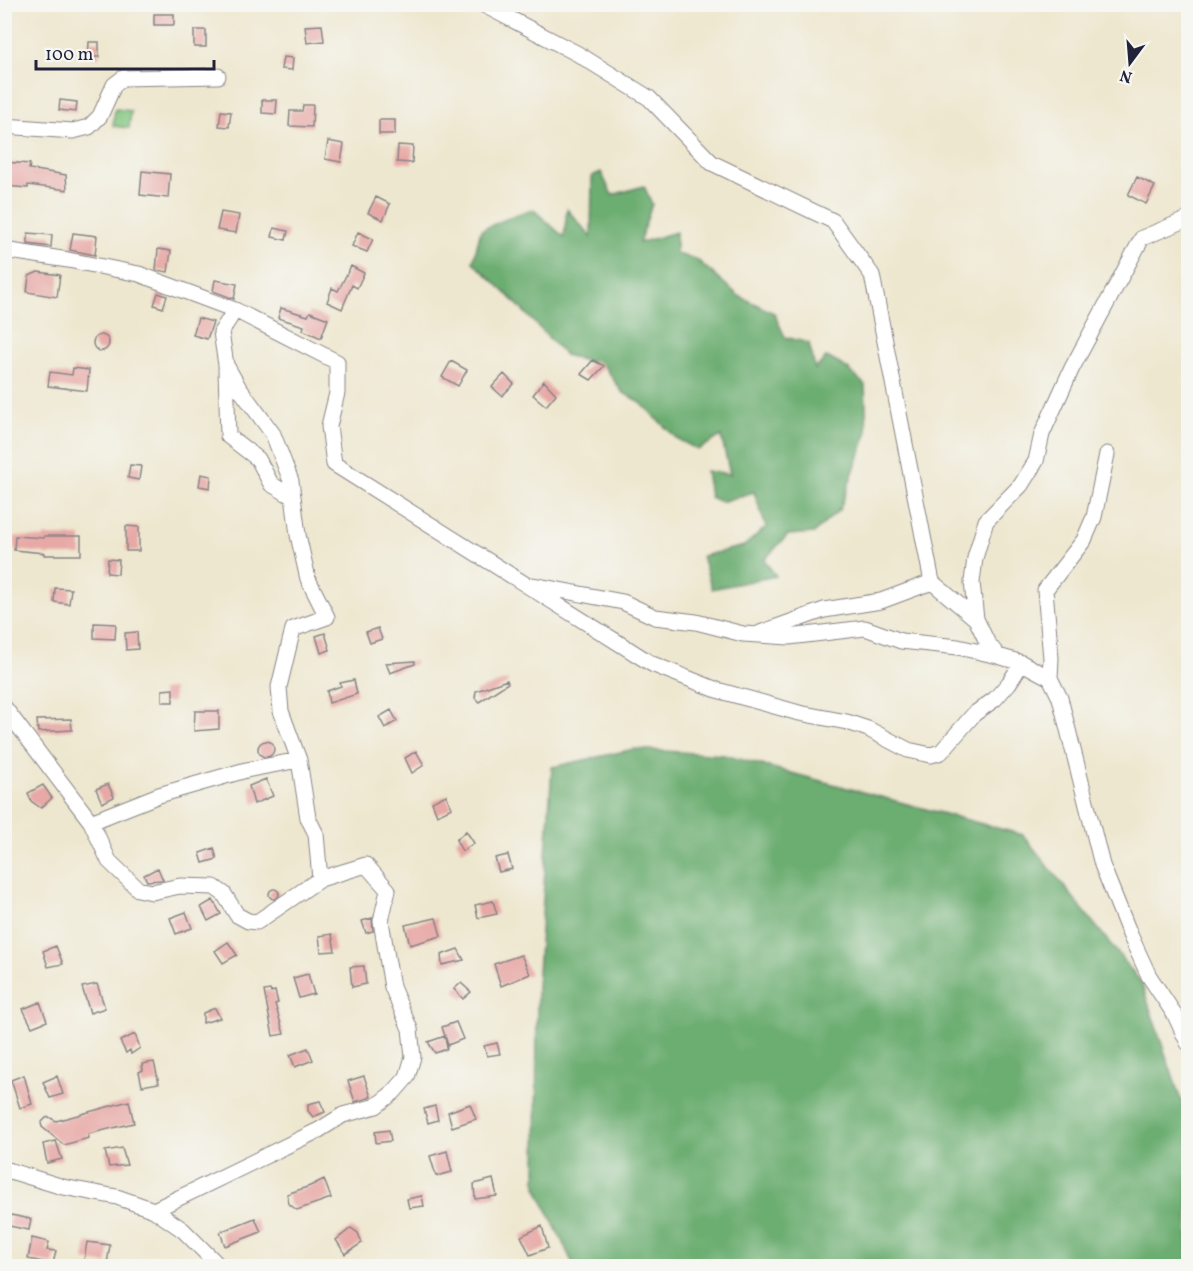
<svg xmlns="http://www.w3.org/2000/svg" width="1193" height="1271" font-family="Vollkorn,serif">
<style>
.green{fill:#86c983;stroke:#54765f;stroke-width:1.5}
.forest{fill:#6cad71;stroke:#476856;stroke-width:1.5}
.building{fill:#e7a8a6}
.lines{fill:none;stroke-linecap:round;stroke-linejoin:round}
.minor-casing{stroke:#888485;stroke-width:17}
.minor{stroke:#fff;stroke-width:15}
</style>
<rect width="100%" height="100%" fill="#f6f6f2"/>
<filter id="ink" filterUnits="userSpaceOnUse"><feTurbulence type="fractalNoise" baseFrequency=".0167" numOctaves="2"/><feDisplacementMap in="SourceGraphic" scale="12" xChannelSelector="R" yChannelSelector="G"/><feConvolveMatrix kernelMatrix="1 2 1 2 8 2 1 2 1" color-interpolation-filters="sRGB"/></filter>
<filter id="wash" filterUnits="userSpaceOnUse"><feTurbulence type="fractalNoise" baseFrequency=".008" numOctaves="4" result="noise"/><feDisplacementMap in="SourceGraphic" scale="24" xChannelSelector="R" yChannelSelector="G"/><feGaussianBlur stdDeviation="1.35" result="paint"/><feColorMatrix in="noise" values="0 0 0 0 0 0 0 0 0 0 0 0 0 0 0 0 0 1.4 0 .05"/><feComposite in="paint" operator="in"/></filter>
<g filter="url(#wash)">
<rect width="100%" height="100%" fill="#eee7cf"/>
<path class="green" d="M115,109L131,111L129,128L113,126Z"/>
<path class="forest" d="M601,172L612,195L644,186L652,204L639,243L676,232V254L696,259L739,296L774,313L785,337L809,343L815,369L827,357L847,368L865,385L867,434L840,509L814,533L788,535L764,560L776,576L712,589L702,556L744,546L766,527L754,492L721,502L710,497L706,471L730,474L721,436L698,450L677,439L641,403L622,392L604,366L565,355L513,300L473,262L481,230L520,213L534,210L564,237L567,209L591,237L592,176Z
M634,749L724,755L1023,835L1141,982L1188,1121V1266H574L536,1187L537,987L552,767Z"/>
<g id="blocks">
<path class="building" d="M154,14H174V25H154Z
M322,25L324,41L307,43L305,26Z
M194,30H206V47H194Z
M89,42H99V57H88Z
M283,57L293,58L292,70L281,69Z
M60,100L77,102L76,112L59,110Z
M262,100H277L276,114L262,113Z
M303,105H313L312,127L289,126L290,111H302Z
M221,111L231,112L229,127L219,126Z
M379,120H395V134H379Z
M328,141L344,144L341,162L325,159Z
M398,145L413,146L412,163L397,162Z
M4,162L30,164L29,169L66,175L67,190L28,185V188L4,186Z
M142,171L170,174L168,198L140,195Z
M1137,177L1155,186L1146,204L1128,195Z
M376,197L390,204L383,220L368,213Z
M221,212L239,215L236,233L217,230Z
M274,228L288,231L286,240L272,237Z
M358,232L373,239L367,252L352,246Z
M28,233L52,235L51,247L28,244Z
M73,233L97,236L95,255L70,250Z
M158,249L171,251L168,272L156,270Z
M351,266L364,273L357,288L352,285L342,309L327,302L332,288L338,291Z
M38,272L60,275L57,297L27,292L29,276Z
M215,280L237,284L234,299L213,291Z
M158,293L167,296L163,308L154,305Z
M281,308L308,316L310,312L328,319L321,338L303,330L304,326L278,318Z
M198,318L213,322L207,339L193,335Z
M93 343a8 8 0 1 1 16 0a8 8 0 1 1-16 0Z
M593,360L604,366L591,380L581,374Z
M451,361L467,370L458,386L442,377Z
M73,368L89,370L87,391L48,386L50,372L72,375Z
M504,374L514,384L502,396L492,387Z
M544,381L556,394L546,406L533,395Z
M130,465L141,466L139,480L128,478Z
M201,474L211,476L210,488L199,486Z
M126,526L139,527V551H126Z
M15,536L44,538V536H81V555H44V553L14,550Z
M108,559L119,560L118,574L107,573Z
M55,588L71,589L69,604L54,602Z
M94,623L116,624L115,639L94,638Z
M378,628L382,639L370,643L366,632Z
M137,632L138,649L126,650L125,633Z
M325,633L330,650L321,653L316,636Z
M415,661V664L390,673L386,663Z
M354,680L357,694L329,703L327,691L341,686L340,683Z
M507,680L508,683L479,702L475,698L476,691Z
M173,689V702H162V690Z
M391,710L397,721L385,728L379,717Z
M195,711H219V729L194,731Z
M71,719L72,730L38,732L37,720Z
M258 749a8 8 0 1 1 16 0a8 8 0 1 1-16 0Z
M416,751L424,765L412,773L405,758Z
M266,779L273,796L254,804L249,786Z
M108,784L114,797L102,803L96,789Z
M43,785L52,798L41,808L31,801L28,793Z
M446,795L452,808L437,815L432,802Z
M466,831L474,843L462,851L456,840Z
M214,848L217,859L203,863L200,853Z
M508,855L512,869L499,872L495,858Z
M158,868L163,880L147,881L144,875Z
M269 894a5 5 0 1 1 10 0a5 5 0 1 1-10 0Z
M213,900L221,914L208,921L201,907Z
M493,901L497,914L478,918L475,905Z
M186,912L192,928L176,934L170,918Z
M372,918L373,931L366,933L362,921Z
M436,918L441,936L410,945L405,925Z
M332,934L335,951L321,952L319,936Z
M228,942L237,955L223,963L215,951Z
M56,946L63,964L48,967L43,951Z
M458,949L464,960L442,965L441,955Z
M521,955L530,974L501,986L494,964Z
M364,966L366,984L352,987L350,967Z
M308,974L314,994L299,998L293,978Z
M461,983L471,992L463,999L454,989Z
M97,984L105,1008L90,1013L82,987Z
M270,990L271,992L275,991L278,1003L275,1004L284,1034L273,1036L264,991Z
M40,1002L47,1021L32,1027L23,1009Z
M215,1008L220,1018L203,1023V1013Z
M456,1022L463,1039L448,1045L442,1027Z
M135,1034L140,1048L131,1054L130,1050L126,1053L120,1041Z
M445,1036L447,1049L435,1053L428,1042Z
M497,1043L500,1054L487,1056L484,1046Z
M308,1048L313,1060L295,1067L290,1055Z
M154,1062L159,1083L142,1086L139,1072L143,1070L142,1064Z
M24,1075L32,1104L20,1108L11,1080Z
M57,1076L63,1094L50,1098L43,1082Z
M364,1076L371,1097L355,1102L348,1081Z
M129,1101L134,1123L88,1134L89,1138L64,1145L42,1127L41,1123L46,1118L49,1117L56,1121Z
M320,1101L325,1112L313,1117L308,1111V1104Z
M470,1104L476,1119L452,1127L448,1112Z
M435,1106L438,1120L428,1123L424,1109Z
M389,1130L391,1141L376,1143L375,1132Z
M56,1141L62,1159L47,1163L43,1144Z
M122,1148L127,1165L109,1167L105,1151Z
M447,1151L452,1172L436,1176L430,1156Z
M324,1179L331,1198L297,1210L289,1204L287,1194L310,1186Z
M493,1179L497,1196L475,1199L474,1184Z
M422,1196L424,1206L409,1208L407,1199Z
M11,1215L31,1219L29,1230L9,1226Z
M255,1218L261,1232L225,1246L220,1232Z
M542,1226L548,1248L530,1255L521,1236Z
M351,1228L358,1233L362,1243L345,1254L336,1240Z
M32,1238L49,1242L47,1250L56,1251L53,1264L28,1259Z
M87,1242L110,1245L107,1264L84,1260Z"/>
</g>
</g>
<g filter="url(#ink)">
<use href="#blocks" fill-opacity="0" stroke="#888485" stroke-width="1.5"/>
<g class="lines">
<defs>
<path id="minor" d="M482,4L578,54L649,98L712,163L833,221L872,275L932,582L976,619
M4,126L73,131L89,127L100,116L114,85L123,78L218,76
M1188,219L1142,238L1072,368L1042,434L1036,461L1021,485L986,521L975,558L972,582L976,619L987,642L998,656L1022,663L1050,678L1060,698L1102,865L1131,937L1149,976L1175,1015L1188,1043
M4,250L68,260L139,274L235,310L337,362V393L329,426L334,464L652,664L717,690L799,713L847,722L868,729L908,750L931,755L941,752L974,714L995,699L1009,683L1022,663
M235,310L221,332L226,365L239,388L273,434L291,481L298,535L308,579L327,617L293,629L279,687L281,711L299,760
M226,369L228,436L258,459L271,484L293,497
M533,585L623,602L655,617L696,622L743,634L789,637L865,628L901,641L958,647L998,656
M760,633L824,610L881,601L932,582
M1050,678L1051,658L1045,590L1084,540L1094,517L1107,454
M4,707L91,822L109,861L138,889L152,892L180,886L214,887L224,894L237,915L248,921L257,922L320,879L366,865L388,890L381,921L392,987L410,1029L413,1057L407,1077L394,1092L376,1106L343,1115L319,1130L154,1210
M91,822L159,795L246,770L299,760L308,818L316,834L320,879
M4,1169L63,1187L117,1197L154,1210L183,1230L219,1266"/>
</defs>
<use href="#minor" class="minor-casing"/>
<use href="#minor" class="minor"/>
</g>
</g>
<rect width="1193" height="1271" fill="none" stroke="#f6f6f2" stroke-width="24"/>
<g transform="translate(1130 63) rotate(196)" stroke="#f6f6f2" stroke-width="4.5" paint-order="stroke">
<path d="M0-4.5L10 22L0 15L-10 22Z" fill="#22223b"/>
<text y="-9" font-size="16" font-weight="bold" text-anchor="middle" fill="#22223b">N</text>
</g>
<path d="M36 60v9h178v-9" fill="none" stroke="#22223b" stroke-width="3"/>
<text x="45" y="60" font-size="18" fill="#22223b" stroke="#f6f6f2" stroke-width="4.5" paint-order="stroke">100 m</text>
</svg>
